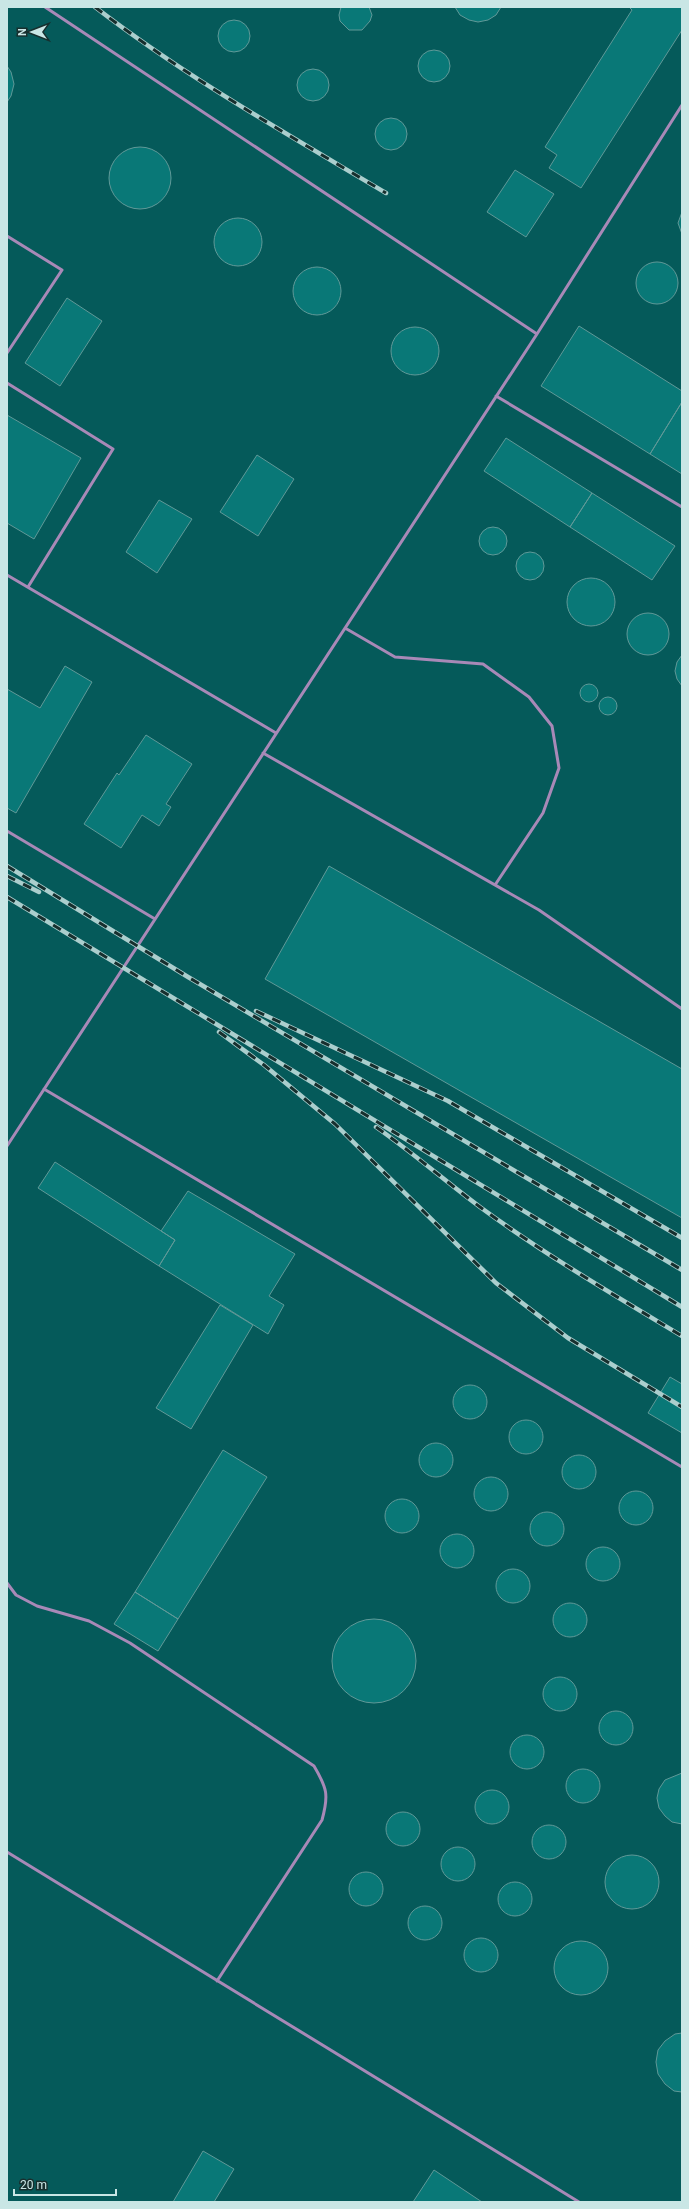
<svg xmlns="http://www.w3.org/2000/svg" width="689" height="2209" font-family="Roboto,sans-serif">
<style>
.built{fill:#055a5a}
.building{fill:#097877;stroke:#609998}
.lines{fill:none;stroke-linecap:round;stroke-linejoin:round}
.lane{stroke:#a889b7;stroke-width:3}
.rail-casing{stroke:#abcecd;stroke-width:4.5}
.rail{stroke:#172f2e;stroke-width:3;stroke-dasharray:9;stroke-linecap:butt}
</style>
<rect width="100%" height="100%" fill="#0e4d4d"/>
<path class="built" d="M7,7H682V2202H7Z"/>
<path class="building" d="M341,7H369L372,15L370,21L362,30H349L340,21L339,15Z
M455,7H501L496,15L488,20L478,22L469,20L460,15Z
M629,7H682V30L581,188L549,168L557,155L545,147L632,10Z
M218 36a16 16 0 1 1 32 0a16 16 0 1 1-32 0Z
M418 66a16 16 0 1 1 32 0a16 16 0 1 1-32 0Z
M7,66L11,72L14,84L11,96L7,102Z
M297 85a16 16 0 1 1 32 0a16 16 0 1 1-32 0Z
M375 134a16 16 0 1 1 32 0a16 16 0 1 1-32 0Z
M109 178a31 31 0 1 1 62 0a31 31 0 1 1-62 0Z
M515,170L554,194L526,237L487,212Z
M682,212V234L678,223Z
M214 242a24 24 0 1 1 48 0a24 24 0 1 1-48 0Z
M636 283a21 21 0 1 1 42 0a21 21 0 1 1-42 0Z
M293 291a24 24 0 1 1 48 0a24 24 0 1 1-48 0Z
M67,298L102,321L60,386L25,363Z
M579,326L682,391V402L650,454L541,386Z
M391 351a24 24 0 1 1 48 0a24 24 0 1 1-48 0Z
M682,402V474L650,454Z
M7,415L81,458L34,539L7,523Z
M506,438L592,493L570,527L484,471Z
M257,455L294,479L258,536L220,512Z
M592,493L675,546L652,580L570,527Z
M159,500L192,519L157,573L126,552Z
M479 541a14 14 0 1 1 28 0a14 14 0 1 1-28 0Z
M516 566a14 14 0 1 1 28 0a14 14 0 1 1-28 0Z
M567 602a24 24 0 1 1 48 0a24 24 0 1 1-48 0Z
M627 634a21 21 0 1 1 42 0a21 21 0 1 1-42 0Z
M682,655V686L677,679L675,671L677,662Z
M65,666L92,682L16,813L7,808V689L40,708Z
M580 693a9 9 0 1 1 18 0a9 9 0 1 1-18 0Z
M599 706a9 9 0 1 1 18 0a9 9 0 1 1-18 0Z
M146,735L192,764L166,804L171,807L159,826L142,815L121,848L84,824L117,773L119,775Z
M329,866L682,1069V1218L265,979Z
M55,1162L175,1240L159,1266L38,1188Z
M188,1191L295,1254L269,1296L284,1305L268,1334L159,1266L175,1240L161,1231Z
M220,1305L253,1325L191,1429L156,1408Z
M670,1377L682,1384V1433L648,1413Z
M453 1402a17 17 0 1 1 34 0a17 17 0 1 1-34 0Z
M509 1437a17 17 0 1 1 34 0a17 17 0 1 1-34 0Z
M419 1460a17 17 0 1 1 34 0a17 17 0 1 1-34 0Z
M223,1450L267,1477L178,1619L135,1592Z
M562 1472a17 17 0 1 1 34 0a17 17 0 1 1-34 0Z
M474 1494a17 17 0 1 1 34 0a17 17 0 1 1-34 0Z
M619 1508a17 17 0 1 1 34 0a17 17 0 1 1-34 0Z
M385 1516a17 17 0 1 1 34 0a17 17 0 1 1-34 0Z
M530 1529a17 17 0 1 1 34 0a17 17 0 1 1-34 0Z
M440 1551a17 17 0 1 1 34 0a17 17 0 1 1-34 0Z
M586 1564a17 17 0 1 1 34 0a17 17 0 1 1-34 0Z
M496 1586a17 17 0 1 1 34 0a17 17 0 1 1-34 0Z
M135,1592L178,1619L158,1651L114,1624Z
M553 1620a17 17 0 1 1 34 0a17 17 0 1 1-34 0Z
M332 1661a42 42 0 1 1 84 0a42 42 0 1 1-84 0Z
M543 1694a17 17 0 1 1 34 0a17 17 0 1 1-34 0Z
M599 1728a17 17 0 1 1 34 0a17 17 0 1 1-34 0Z
M510 1752a17 17 0 1 1 34 0a17 17 0 1 1-34 0Z
M566 1786a17 17 0 1 1 34 0a17 17 0 1 1-34 0Z
M682,1773V1824L672,1822L665,1816L659,1808L657,1798L659,1789L665,1780Z
M475 1807a17 17 0 1 1 34 0a17 17 0 1 1-34 0Z
M386 1829a17 17 0 1 1 34 0a17 17 0 1 1-34 0Z
M532 1842a17 17 0 1 1 34 0a17 17 0 1 1-34 0Z
M441 1864a17 17 0 1 1 34 0a17 17 0 1 1-34 0Z
M605 1882a27 27 0 1 1 54 0a27 27 0 1 1-54 0Z
M349 1889a17 17 0 1 1 34 0a17 17 0 1 1-34 0Z
M498 1899a17 17 0 1 1 34 0a17 17 0 1 1-34 0Z
M408 1923a17 17 0 1 1 34 0a17 17 0 1 1-34 0Z
M464 1955a17 17 0 1 1 34 0a17 17 0 1 1-34 0Z
M554 1968a27 27 0 1 1 54 0a27 27 0 1 1-54 0Z
M682,2033V2092L674,2091L665,2084L658,2074L656,2062L658,2050L665,2041L675,2034Z
M203,2151L234,2169L214,2202H173Z
M434,2170L482,2202H413Z"/>
<g class="lines">
<path class="lane" d="M45,7L537,334
M7,236L62,270L7,353
M7,383L113,449L28,587
M496,396L682,507
M7,575L276,733
M345,628L395,657L483,664L529,697L552,726L559,768L543,813L495,885
M263,753L539,910L682,1009
M7,831L155,919
M44,1089L682,1467
M7,1146L537,334L682,105
M7,1583L16,1595L37,1606L89,1621L130,1643L314,1766C327,1788 329,1795 322,1820L217,1981
M7,1852L579,2202"/>
<defs>
<path id="rail" d="M95,7C186,77 287,134 386,193
M7,866L188,977L682,1270
M7,876L39,892
M7,897L682,1307
M256,1011L448,1101L682,1238
M219,1032L264,1065L335,1124L496,1283L568,1338L682,1407
M376,1127C412,1152 445,1181 480,1207C544,1254 614,1295 682,1336"/>
</defs>
<use href="#rail" class="rail-casing"/>
<use href="#rail" class="rail"/>
</g>
<rect width="689" height="2209" fill="none" stroke="#c9e6e5" stroke-width="16"/>
<g transform="translate(32 32) rotate(270)" stroke="#172f2e" stroke-width="3" paint-order="stroke">
<path d="M0-3L7 15L0 10L-7 15Z" fill="#c9e6e5"/>
<text y="-6" font-size="11" font-weight="bold" text-anchor="middle" fill="#c9e6e5">N</text>
</g>
<path d="M14 2189v6h102v-6" fill="none" stroke="#c9e6e5" stroke-width="2"/>
<text x="20" y="2189" font-size="12" fill="#c9e6e5" stroke="#172f2e" stroke-width="3" paint-order="stroke">20 m</text>
</svg>
